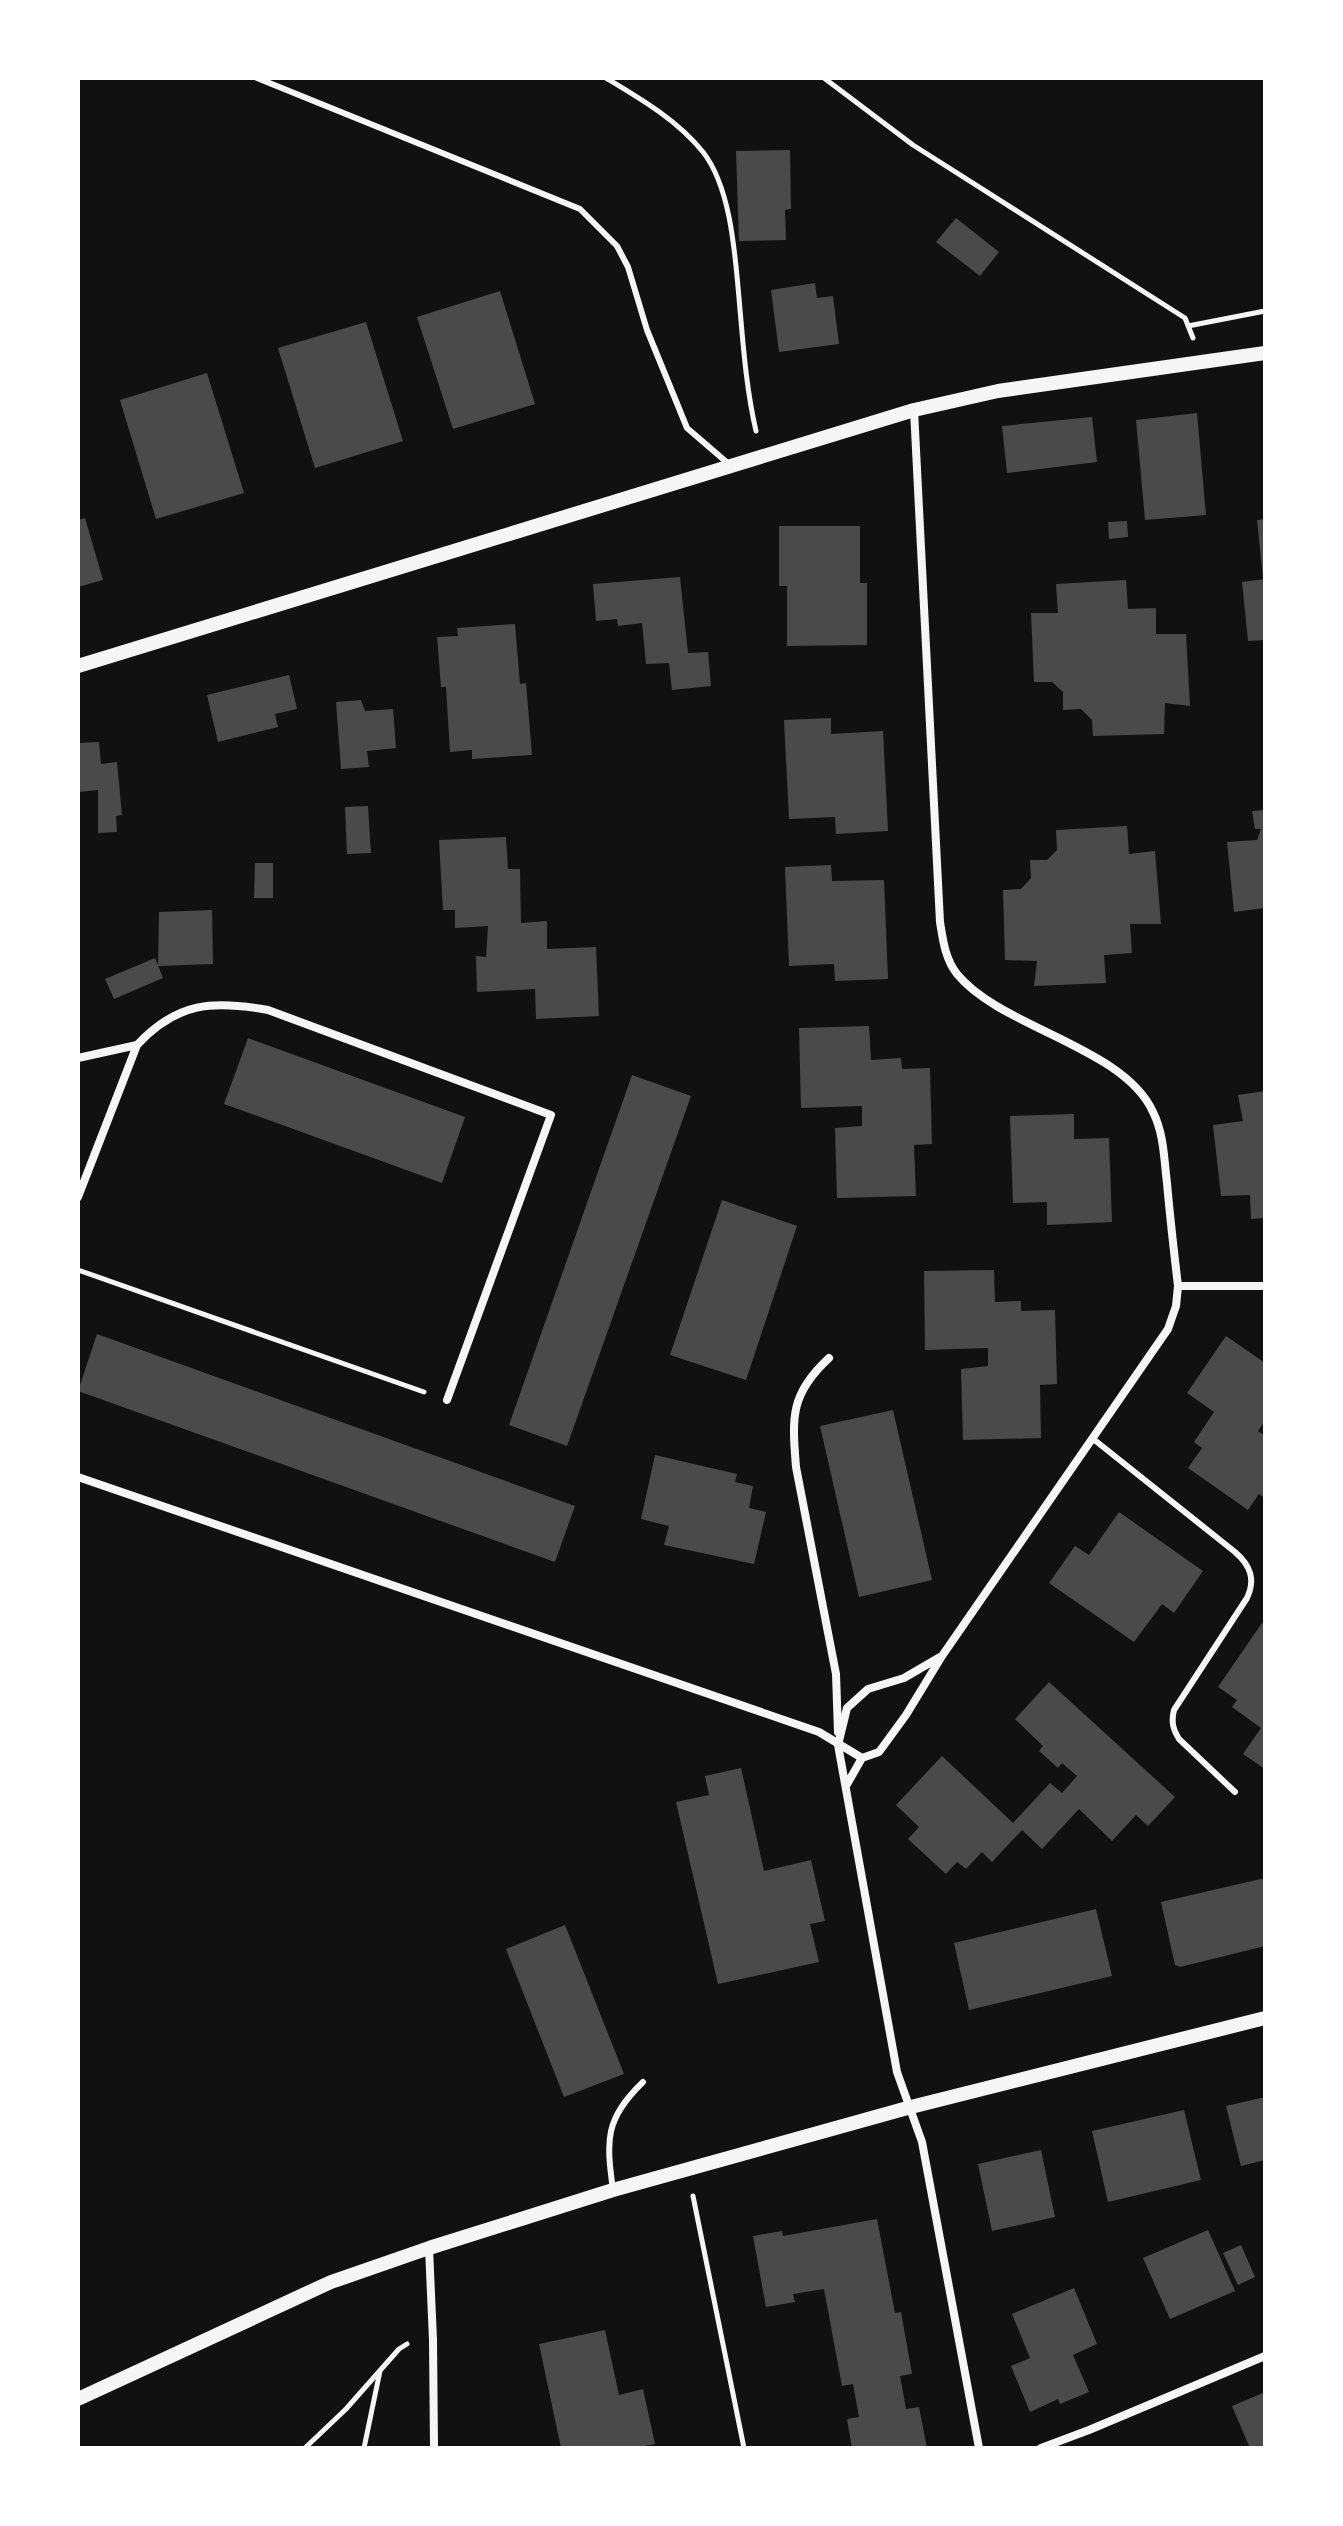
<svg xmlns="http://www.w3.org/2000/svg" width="1343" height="2526" font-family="'Asap Condensed',sans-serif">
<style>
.building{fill:#4a4a4a}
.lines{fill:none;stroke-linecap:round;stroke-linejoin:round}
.path{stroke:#f5f5f5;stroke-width:5}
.service{stroke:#f5f5f5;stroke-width:6}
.minor{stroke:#f5f5f5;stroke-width:8}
.tertiary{stroke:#f5f5f5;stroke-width:14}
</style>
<rect width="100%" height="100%" fill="#111"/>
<path class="building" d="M790,150L791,209L785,210L786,240L739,241L736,151Z
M956,218L999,252L980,276L936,242Z
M815,283L817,298L833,296L839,344L779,352L771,290Z
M500,291L535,404L453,429L417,317Z
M366,322L403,441L315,468L278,348Z
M207,373L244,493L156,519L120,400Z
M1197,413L1206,515L1145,520L1136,420Z
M1092,417L1097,462L1007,473L1002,426Z
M85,518L103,580L78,587V520Z
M1265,519V579H1263L1257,520Z
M1127,521L1128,537L1109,539L1108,522Z
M779,526H860V583H867V645L787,646V586H779Z
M680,577L688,653L708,652L711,686L672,690L669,663L646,664L642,623L618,626L617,619L596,621L593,584Z
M1265,579V640L1248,641L1242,582Z
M1126,580L1128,609L1156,608V634H1186L1190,706L1165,703L1164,734L1093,736L1092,720L1081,709L1063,710V692L1052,682H1034L1031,613H1058L1056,584Z
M515,624L520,684L526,683L532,755L472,759V750L450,752L446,687H441L437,637L458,636L457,628Z
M289,675L297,709L275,714L278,727L218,742L207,695Z
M361,700L365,711L393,709L396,748L367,751L369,767L341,769L336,702Z
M831,718V734L883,731L888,831L836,834L835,817L789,819L784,720Z
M99,742L101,764L117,762L122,815L116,816L117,832L98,833V790L78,792V743Z
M368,806L371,853L347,854L345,807Z
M1265,810V908L1234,912L1227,842L1257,840L1261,829H1255L1252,811Z
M1127,826L1129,854L1155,851L1161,924H1130L1132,953L1104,955L1106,983L1034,986L1037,961L1005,960L1003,890L1021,889L1031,878L1030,860H1047L1057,850L1056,830Z
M506,837L508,869H520L521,923L547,921V949L596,947L599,1016L536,1019L535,989L477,992L476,956L486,957L488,926L455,928V910H443L439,840Z
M255,863H273V898H254Z
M831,865L832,881L884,880L888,979L835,981L834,964L789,966L785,867Z
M212,910L213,964L158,966L159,912Z
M155,958L163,978L114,999L105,979Z
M869,1026L871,1060L901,1058L902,1069L930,1068L932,1144L914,1145L916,1196L837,1198L835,1128L862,1126V1106L801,1108L799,1028Z
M248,1038L465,1117L442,1183L224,1104Z
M632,1075L691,1096L567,1446L509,1425Z
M1265,1091V1218L1251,1219L1250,1195L1221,1196L1213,1125L1243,1121L1238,1095Z
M1074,1114V1139L1109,1138L1112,1222L1047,1225V1202L1013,1203L1010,1116Z
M722,1200L797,1226L746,1380L670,1355Z
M994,1270L995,1302L1021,1301V1311L1055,1310L1057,1384L1040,1385L1041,1438L963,1440L961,1369L988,1366V1348L925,1350L924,1271Z
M97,1334L575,1506L555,1562L78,1391Z
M1226,1336L1265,1363V1421L1258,1431L1265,1436V1498L1259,1494L1248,1510L1188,1468L1202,1448L1194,1442L1214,1412L1187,1393Z
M893,1410L932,1580L859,1597L820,1426Z
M655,1455L737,1474L735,1482L753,1486L749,1508L766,1512L754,1564L664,1545L669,1526L641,1519Z
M1119,1512L1203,1571L1174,1613L1162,1604L1134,1642L1049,1583L1075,1546L1089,1555Z
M1262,1623L1265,1625V1769L1243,1754L1261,1728L1232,1707L1237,1700L1218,1687Z
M1049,1682L1175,1797L1148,1826L1136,1815L1112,1841L1079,1809L1042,1849L1022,1830L992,1862L982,1852L966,1869L957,1862L946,1874L908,1839L919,1827L896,1805L942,1756L1013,1823L1050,1783L1062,1793L1077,1776L1062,1763L1058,1768L1039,1751L1043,1746L1015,1719Z
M741,1768L764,1871L811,1860L825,1921L810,1924L819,1962L718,1984L676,1802L709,1795L705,1776Z
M1265,1878V1946L1180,1967L1175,1965L1161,1902Z
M1096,1909L1112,1976L969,2010L954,1943Z
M565,1925L624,2074L564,2097L506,1949Z
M1265,2097V2160L1241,2166L1226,2106Z
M1184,2110L1201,2180L1108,2202L1092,2131Z
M1041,2150L1055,2217L992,2231L978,2164Z
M877,2219L895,2313L901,2312L912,2374L900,2376L906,2409L919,2407L927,2448H852L847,2419L859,2417L853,2384L842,2386L824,2289L793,2294L795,2302L766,2307L753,2236L782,2231L783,2236Z
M1208,2230L1235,2291L1170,2319L1143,2258Z
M1241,2245L1255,2277L1238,2285L1223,2253Z
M1074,2288L1097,2344L1073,2355L1089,2392L1060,2404L1058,2399L1030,2412L1011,2366L1030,2358L1012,2314Z
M605,2330L619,2395L643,2389L655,2444L635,2448H561L539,2344Z
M1265,2392V2448H1250L1232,2406Z"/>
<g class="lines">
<path class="path" d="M606,78C641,99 677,120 703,152C731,188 735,254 739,298C743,343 746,388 756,431
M824,78L913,145L1185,318L1193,338
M1188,326L1265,311
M78,1270L424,1392
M693,2196L744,2448
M305,2448L346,2409L399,2349L407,2344
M364,2448L380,2371"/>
<path class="service" d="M257,78L580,209L617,246L628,267L647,330L687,428L730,465
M1092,1438L1235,1552C1250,1565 1256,1579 1247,1598L1174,1710C1171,1722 1173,1729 1179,1739L1235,1792
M613,2190C606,2139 605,2119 643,2082"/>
<path class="minor" d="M78,1058L137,1045
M78,1197L137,1045C177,1002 213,1000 268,1010L551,1115L447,1400
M1178,1286H1265
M829,1358C790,1394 792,1417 796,1467L836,1674L838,1732
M78,1477L819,1732L862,1758L879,1752L906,1715L942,1656L1168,1329L1176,1306L1178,1286C1174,1252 1170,1217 1167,1183C1164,1159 1164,1134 1153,1112C1124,1047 1001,1028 957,974C945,959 943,940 940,922L914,410
M940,1657L904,1678L868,1689L847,1708L838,1745L897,2072L922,2142L979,2448
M846,1786L862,1758
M429,2248L433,2340L434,2448
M1041,2448L1089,2430L1265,2356"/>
<path class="tertiary" d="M78,666L914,410L998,391L1265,353
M78,2399L331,2282L429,2248L613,2190L911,2107L1265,2018"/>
</g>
<rect width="1343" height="2526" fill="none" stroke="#ffffff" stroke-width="160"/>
</svg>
